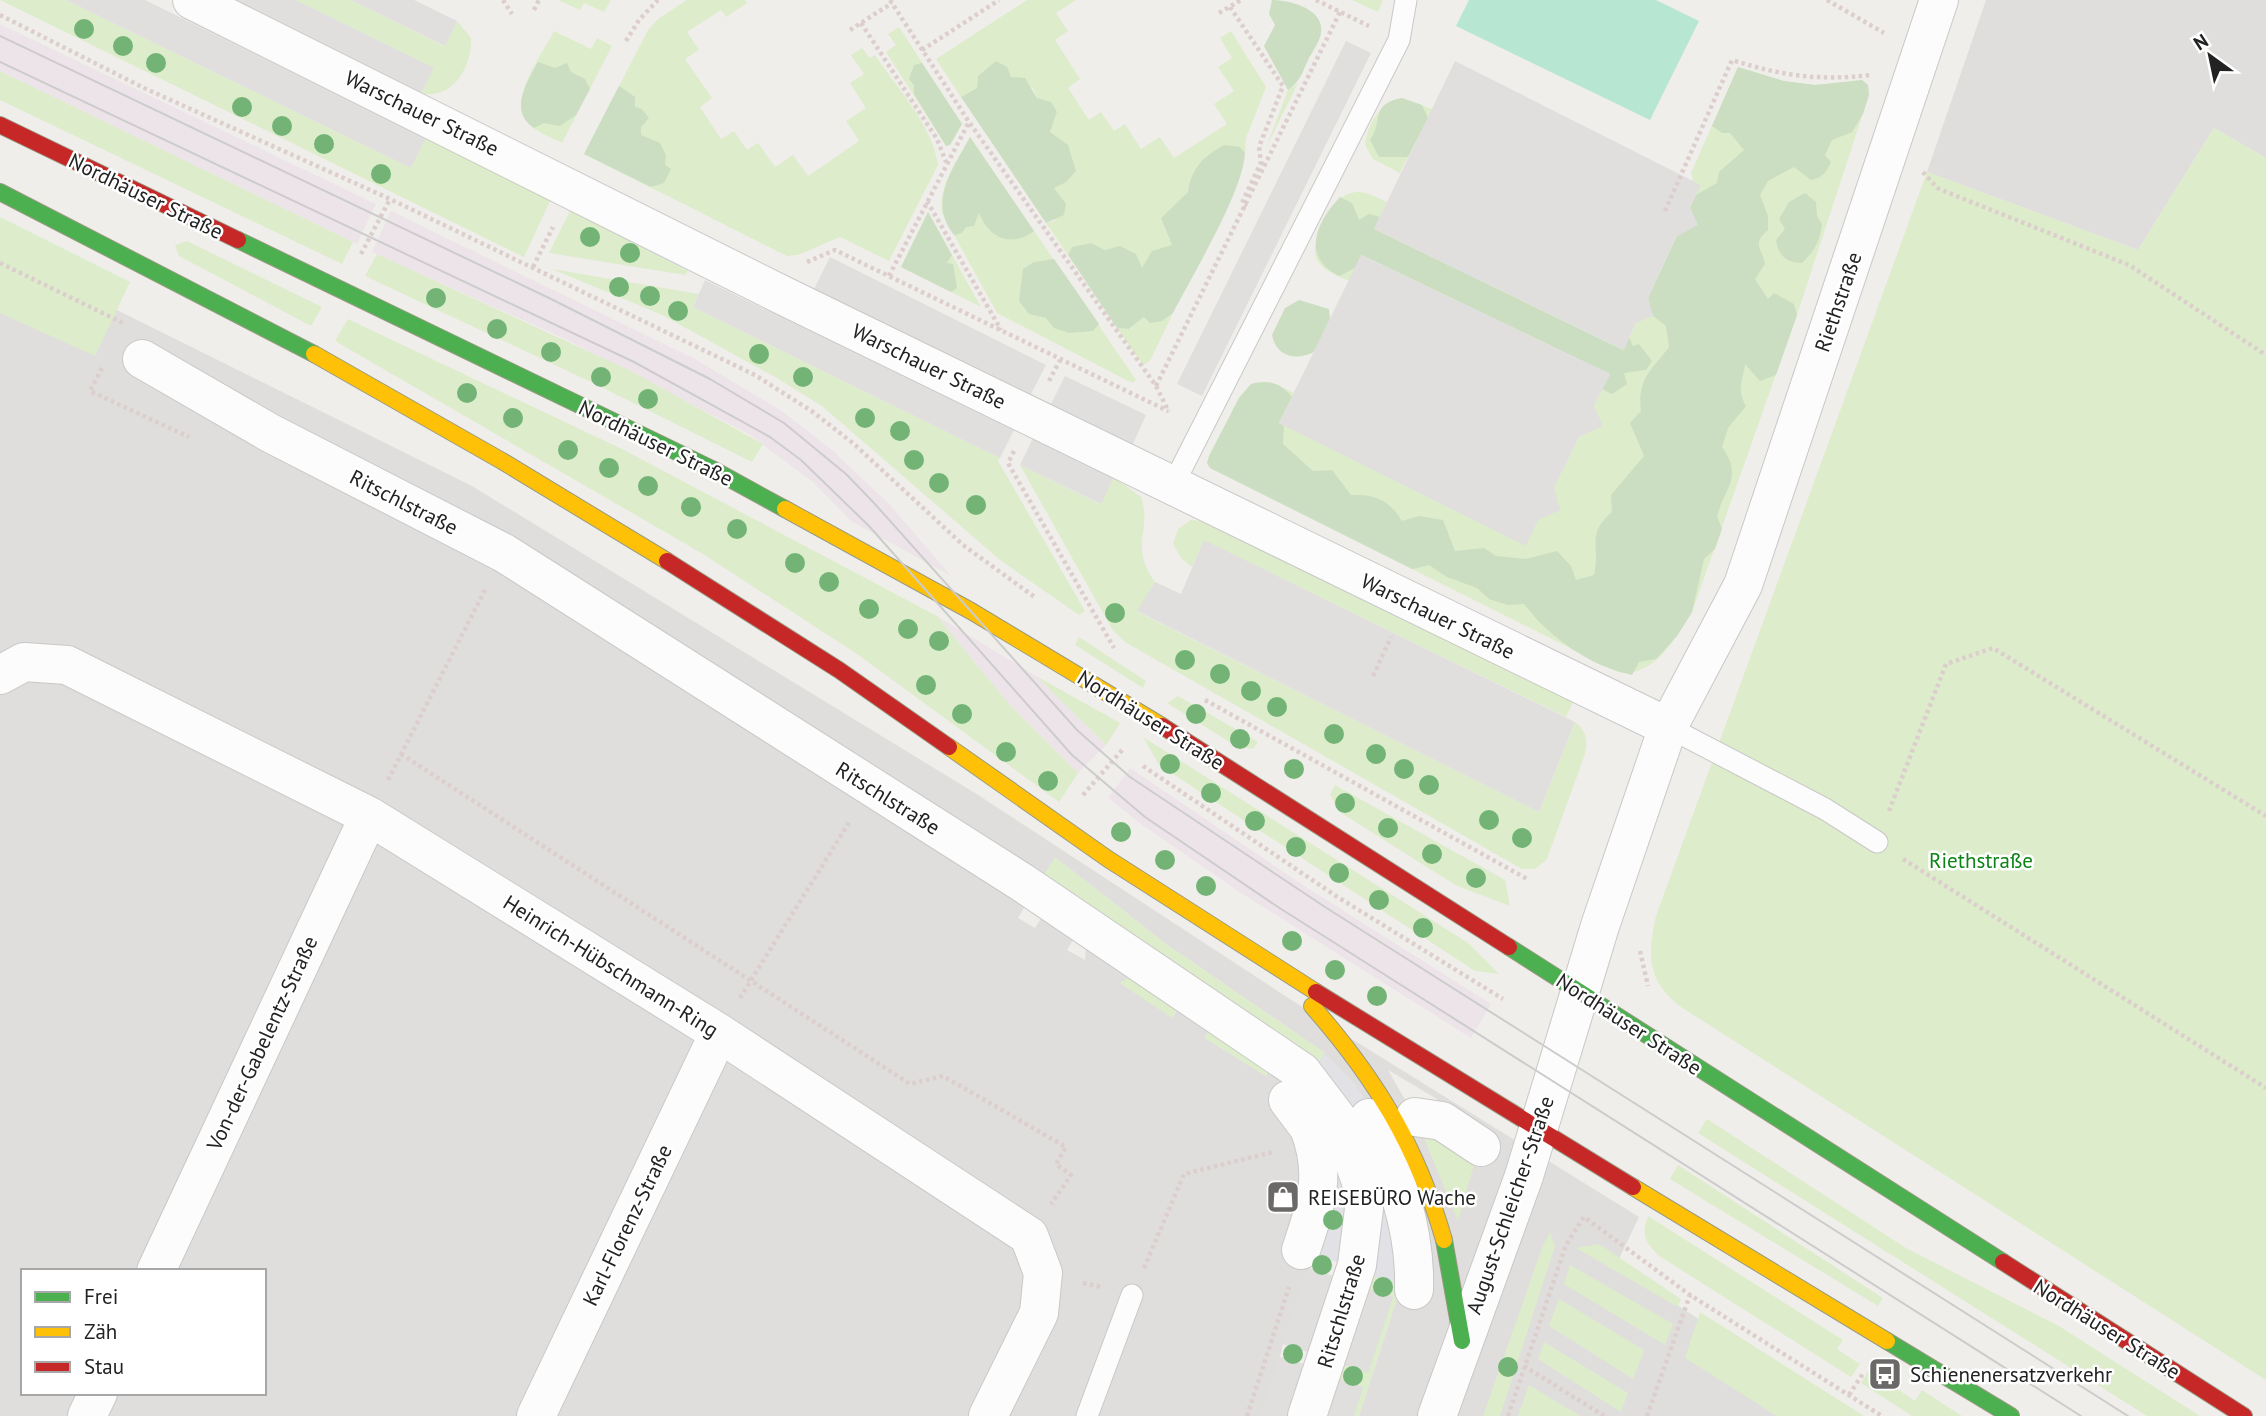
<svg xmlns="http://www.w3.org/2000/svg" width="2266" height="1416" font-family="'PT Sans',sans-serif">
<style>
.residential{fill:#dfdedc;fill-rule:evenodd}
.industrial{fill:#ede4e9}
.grass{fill:#ddeccb}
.forest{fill:#cbdec1}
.pitch{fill:#b7e6d2}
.parking{fill:#e0dfde}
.plaza{fill:#e2e1e5}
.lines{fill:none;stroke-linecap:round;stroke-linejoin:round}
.lane-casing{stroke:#c9c8c7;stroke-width:23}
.street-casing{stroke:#c9c8c7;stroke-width:40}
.fast-casing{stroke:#999a82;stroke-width:18}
.slow-casing{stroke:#999a82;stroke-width:18}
.jam-casing{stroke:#999a82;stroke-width:18}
.path{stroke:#dccecd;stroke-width:4.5;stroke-dasharray:3.5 3.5;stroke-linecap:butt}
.lane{stroke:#fdfcfc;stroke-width:21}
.street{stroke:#fdfcfc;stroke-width:38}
.fast{stroke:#4caf50;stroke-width:16}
.slow{stroke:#ffc107;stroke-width:16}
.jam{stroke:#c62828;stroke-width:16}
.tram{stroke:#ccc;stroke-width:2}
.tree{fill:#73b476}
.labels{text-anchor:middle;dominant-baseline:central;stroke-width:5;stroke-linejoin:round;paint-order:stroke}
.street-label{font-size:21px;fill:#222;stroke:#fff}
.park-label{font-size:21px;fill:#0c8416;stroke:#fff}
.poi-label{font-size:21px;fill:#222;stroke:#fff;text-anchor:start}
</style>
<rect width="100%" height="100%" fill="#f0eeeb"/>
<path class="residential" d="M1986,0H2266V158L2214,128L2138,250L1927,172Z
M0,252L472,486L975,793L1342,1033L1639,1217L1616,1265L1847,1416H1359L1401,1286L1354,1416H0ZM1056,857L1166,944L1325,1053L1275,1032ZM1025,906L1042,917L1035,928L1018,918ZM1074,938L1086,944L1085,960L1067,950ZM1120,983L1181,1006L1172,1017ZM1211,1025L1266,1076L1205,1038ZM1388,1070L1437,1099V1100L1408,1105ZM1313,1254L1337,1262L1333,1276L1308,1268ZM23,1271H264V1393H23ZM1283,1344L1308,1352L1304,1364L1280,1357Z"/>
<path class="industrial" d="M0,24L376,204L357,244L0,71Z
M391,211L695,359L782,411L832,450L890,505L951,576L851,521L813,482L747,433L565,339L372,252Z
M937,616L1036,676L1106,745L1078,773L1008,703Z
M1130,768L1303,885L1491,1004L1471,1038L1238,891L1141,824L1108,798Z"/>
<path class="grass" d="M0,0H66L411,168L426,138L551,199L524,257Z
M296,0H351L444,46L457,21L471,38C473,66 452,101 421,93L433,68Z
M558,0H611L604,12L584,3L580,10Z
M687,0H745L747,3L726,17L721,10L687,32L699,50L685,59L712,98L700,107L721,139L734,131L747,150L758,143L775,167L793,155L808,176L859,141L846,121L866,108L850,83L864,74L851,55L862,48L870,58L875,55C897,88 933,126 938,165L889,261L840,237L798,255L787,256L584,154L648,30L658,19Z
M1027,0H1076L1056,13L1068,31L1055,40L1080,79L1068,88L1089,120L1101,112L1114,131L1125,124L1141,149L1160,137L1174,158L1227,124L1214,104L1234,91L1218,67L1232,58L1220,38L1231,31L1266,87L1246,138L1245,153L1240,147C1210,154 1192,159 1188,192L1161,218L1172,245L1142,268L1091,243L1072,247L1068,255L1046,223L1055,221L1053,188L1068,146L1050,132L1057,112L1037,98L1033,88L1011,77L978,76L977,88L961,97L936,59Z
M1352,0H1383L1378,12Z
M899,27L962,124L950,145L946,146L886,52L896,45L888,34Z
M554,31L591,49L597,38L612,46L562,143C551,137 537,133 528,123C507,99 542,55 554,31Z
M1738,67L1784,81L1815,85L1862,80L1868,85L1869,95L1797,315L1692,612C1676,638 1653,679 1618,672L1210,468L1207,463L1209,456L1239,398L1251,384L1270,382L1294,393L1279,423L1538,520L1610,374L1361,255L1349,281C1339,276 1323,271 1317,260C1308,241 1330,198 1351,193C1364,189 1375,197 1387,202L1374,229L1624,350L1700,185L1693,181L1691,173Z
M0,71L353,242L342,264L0,100Z
M1298,83L1265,150L1288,90Z
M1402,98L1432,109L1400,173L1373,159L1365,145C1368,123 1380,102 1402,98Z
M2214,128L2266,158V1380L1681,1007C1647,980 1647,957 1656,916L1927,172L2138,250Z
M970,137L1136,380L1132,383L997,313L942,213C939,184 957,161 970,137Z
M571,209L688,271L685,275L549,253Z
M928,212L981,307L901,267Z
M0,217L130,282L95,356L0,313Z
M187,241L322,307L311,326L179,256L175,245Z
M377,254L631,371L763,444L752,462L591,382L365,276Z
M552,269L699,294L693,307L1000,458L998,461L1085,611L1079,615L1000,560L822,406L775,377L662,315Z
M1173,313L1150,361L1143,365L1117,328L1130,329L1144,317L1162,321Z
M348,319L624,450L937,616L1008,703L1078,773L1059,802L860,656L703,554L335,341Z
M1020,465L1100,504L1114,477L1141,497C1153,531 1128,545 1155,582L1138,612L1539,812L1575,722C1586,730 1588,740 1585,754L1547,859L1535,869H1522L1125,642L1112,629Z
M1191,520L1201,521L1573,702L1566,717L1205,541L1192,567L1181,558L1173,544L1178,529Z
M1079,637L1146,681L1143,688L1075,645Z
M1036,676L1120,723L1106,745Z
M1178,696L1258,742L1253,749L1236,746L1167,703Z
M1143,737L1468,943L1499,974L1475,971L1159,765Z
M1335,785L1505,880L1510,906L1457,886L1338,811L1330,794Z
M1055,857L1166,944L1325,1053L1318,1063L1041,880Z
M1133,975L1181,1005L1172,1018L1120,983Z
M1211,1025L1272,1069L1266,1076L1205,1038Z
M1707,1119L1906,1248L2059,1326L2200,1416H2147L1698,1133Z
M1420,1128L1474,1165L1458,1221Z
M1678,1165L1883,1298L1878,1306L1670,1179Z
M1648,1216L1843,1340L1837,1349L1860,1364L1851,1377L1659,1256C1645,1242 1641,1235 1648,1216Z
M1550,1232L1555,1246L1500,1416H1483L1543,1245Z
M1599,1244L1681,1299L1678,1307L1576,1248Z
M1570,1265L1673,1324L1665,1345L1564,1284Z
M1370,1275L1401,1285L1359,1416H1354L1363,1387L1337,1379L1342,1364L1368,1373L1393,1297L1366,1288Z
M1559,1299L1644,1350L1633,1379L1549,1326Z
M1700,1312L1864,1416H1777L1685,1358Z
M1544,1342L1628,1393L1621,1412L1538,1359Z
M1869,1370L1915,1401L1922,1390L1962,1416H1912L1861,1383Z
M1529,1385L1580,1416H1518Z"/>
<path class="forest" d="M1272,0C1290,0 1325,9 1321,33C1320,41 1313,51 1309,58C1303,71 1300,82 1288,90L1264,46L1275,25L1269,14Z
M996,61L1007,67L1011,77L1025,78L1037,98L1051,102L1057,112L1050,132L1068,145L1076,171L1066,182L1054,188L1066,204L1064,215L1046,223L961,97L977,88L978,76Z
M538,62L555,68L567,63L571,72L585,79L590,89L576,115L560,126L544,123L534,128C508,110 527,83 538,62Z
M922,63L962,124L950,145L946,146L914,94V85L909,79L914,65Z
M1738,67L1784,81L1815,85L1862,80L1868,85L1869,95L1863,114L1852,132L1832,140L1825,155L1831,162C1826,172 1823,178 1811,180L1794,167L1768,181L1760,195L1768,216V230C1752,244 1761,246 1765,264L1755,279L1768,299L1774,293L1794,304L1797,315L1776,375L1760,381L1745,364C1743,381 1736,389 1746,406L1728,428L1722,447C1743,477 1726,485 1717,516L1722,529L1715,549L1704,559L1692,612L1677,636L1656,659L1639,662L1632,675C1590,666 1550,638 1524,604L1508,605L1489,599L1477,588L1447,577L1429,565L1412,569L1210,468L1207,463L1209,456L1239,398L1251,384C1267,379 1282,383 1292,397L1279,423L1284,426L1283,444L1313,471L1332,470L1351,495C1376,494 1389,500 1402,521L1419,516L1443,520L1455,551L1484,548L1496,556L1526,559L1557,551L1571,566L1576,580L1594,575C1601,546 1585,536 1612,512L1611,495L1644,456L1630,423L1641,411C1637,379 1651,371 1669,347L1666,326L1653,316L1648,298L1696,195L1717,183L1719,172L1744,150L1730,133H1722L1712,126Z
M619,86L635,97V107L642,109L649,118L641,127V135L660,143L666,155L665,165L671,169L664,183L651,187L584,154Z
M1402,98L1422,105L1428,118L1408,157H1379L1370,140C1384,121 1369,104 1402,98Z
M970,137L1034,231C1011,248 989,238 979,213L974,226L966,227L962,233L954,235C927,201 954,168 970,137Z
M1224,145L1240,147L1245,153C1243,192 1193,274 1173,313L1162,321L1150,323L1144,317L1129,329L1117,328L1068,255L1072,247L1091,243L1105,250L1120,246L1136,254L1142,268L1152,251L1172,245L1161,218L1188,192C1191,168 1203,157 1224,145Z
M1805,193L1816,202L1817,216L1822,224C1820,242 1814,251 1802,263C1786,262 1779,257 1776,240L1785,229L1779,219L1789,202Z
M1340,197L1352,203L1359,220L1369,214L1380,217L1374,229L1623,350L1629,337L1633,346L1639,344L1652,361L1646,370L1624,373L1627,384L1612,394L1602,389L1610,374L1362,255L1355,268L1339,276C1301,257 1316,222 1340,197Z
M928,212L952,255L947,263L953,264L957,288L951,292L901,267Z
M1054,259L1099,324L1093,331L1069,333L1054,328L1046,318L1029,314L1019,301L1023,269L1034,262Z
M1299,300L1329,309L1330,319L1314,352C1296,361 1276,357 1272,335L1285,308Z"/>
<path class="pitch" d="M1469,0H1656L1699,21L1650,120L1456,26Z"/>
<path class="parking" d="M66,0H145L426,138L411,168Z
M233,0H296L434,68L421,93Z
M351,0H414L457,21L445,46Z
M1346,41L1371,53L1202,396L1177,384Z
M1455,61L1701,185L1690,207L1698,225L1676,237L1648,298L1653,316L1636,323L1624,350L1374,229Z
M1361,255L1610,374L1594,406L1603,426L1579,437L1554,488L1560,510L1538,520L1526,546L1279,423Z
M830,257L1046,365L1031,394L814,289Z
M705,280L1014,430L1000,458L693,307Z
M1065,376L1146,415L1133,444L1051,404Z
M1033,438L1114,477L1101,504L1020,465Z
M1204,540L1575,722L1539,812L1137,611L1155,582L1181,594Z
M1308,1268L1333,1276L1308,1352L1283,1344Z
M1366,1288L1393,1297L1368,1373L1342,1364Z
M1279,1357L1304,1365L1287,1416H1260Z
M1337,1379L1363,1387L1354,1416H1324Z"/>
<path class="plaza" d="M1325,1053L1354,1083L1372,1108L1401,1285L1370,1275L1359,1119L1318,1063Z
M1297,1091L1342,1181L1344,1217L1338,1262L1289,1245L1309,1166Z"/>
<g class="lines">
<defs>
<path id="lane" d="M1173,485L1399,40L1406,0
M1668,727L1825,809L1877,842
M1087,1416L1132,1295"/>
<path id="street" d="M192,0L782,295L1668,727
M142,359L270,433L504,553L1023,883L1302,1072L1340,1122L1361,1182L1364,1209L1357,1265L1307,1416
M0,675L24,662L67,665L369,816L719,1033L1029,1236L1043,1273L1039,1313L988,1416
M1288,1100L1309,1128L1322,1125
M1415,1117L1442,1121L1481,1147
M1369,1118C1395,1174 1416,1227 1414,1290
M1301,1250C1316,1205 1327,1175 1309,1128
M156,1271L369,816
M87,1416L98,1393
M536,1416L719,1033
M1437,1416L1524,1176L1600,926L1668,727L1743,585L1939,0"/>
<path id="fast" d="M0,192L314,354
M238,240L712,469L785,509
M1509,947L2003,1262
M1444,1240L1462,1341
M1887,1341L2011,1416"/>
<path id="slow" d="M314,354L502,461L667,561
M785,509L971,611L1162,726
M949,747L1108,859L1316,992
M1312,1006C1376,1079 1417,1146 1444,1240
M1633,1187L1887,1341"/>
<path id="jam" d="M0,125L238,240
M667,561L839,670L949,747
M1162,726L1509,947
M1316,992L1633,1187
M2003,1262L2244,1416"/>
</defs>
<use href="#lane" class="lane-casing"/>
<use href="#street" class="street-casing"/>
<use href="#fast" class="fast-casing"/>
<use href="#slow" class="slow-casing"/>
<use href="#jam" class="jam-casing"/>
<path class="path" d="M503,0L512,14
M890,0L969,122L1156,386L1169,412
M1316,0L1369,26
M1827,0L1884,33
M1230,7L1283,86L1259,147L1261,162L1242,203L1247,206
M534,10L539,0
M1219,13L1241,0
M0,15L144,88L390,199L755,375L813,412L854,444L963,545L1036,598
M861,23L937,139L946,162
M850,30L892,3
M626,41L639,20L658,0
M922,50L999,0
M1923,172L1937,188L1944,191L2129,265L2266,355
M927,201L1001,330
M1665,211L1732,60C1783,76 1818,81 1871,75
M361,254L390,199
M807,262L835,250L1168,411
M0,263L125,324
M533,267L553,227
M889,276L969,122
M102,368L90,391L189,437
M1049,381L1060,360
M1156,386L1340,12
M1014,451L1008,463L1114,648
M1373,676L1391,637
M1205,700L1529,880
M401,754L910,1084L943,1076L1066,1147L1056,1164L1071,1175L1051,1204
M1143,766L1336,896L1503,999
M388,780L486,588
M1083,795L1123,749
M1889,811L1946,664L1993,648L2266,816
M1903,859L2266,1088
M1640,951L1648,986
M740,998L850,821
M1144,1268L1184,1174L1273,1152
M1083,1283L1101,1287
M1524,1366L1604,1416
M1849,1395L1864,1372
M1247,1416L1289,1287
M1508,1416L1566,1245L1584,1217L1690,1295L1882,1416
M1647,1416L1690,1295"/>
<use href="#lane" class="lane"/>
<use href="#street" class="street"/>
<use href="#fast" class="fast"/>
<use href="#slow" class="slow"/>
<use href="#jam" class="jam"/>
<path class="tram" d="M0,36L549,298L710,379L784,423L846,474L874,503L1077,730L1130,777L1325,907L2128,1416
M0,62L634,362L770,437L801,460L869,526L1072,755L1145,817L1278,907L2081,1416"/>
</g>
<g class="tree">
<circle cx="84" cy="29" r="10"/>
<circle cx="123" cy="46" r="10"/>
<circle cx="156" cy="63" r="10"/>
<circle cx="242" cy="107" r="10"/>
<circle cx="282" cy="126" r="10"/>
<circle cx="324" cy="144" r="10"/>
<circle cx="381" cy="174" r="10"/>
<circle cx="590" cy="237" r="10"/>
<circle cx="630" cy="253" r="10"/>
<circle cx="619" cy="287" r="10"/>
<circle cx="650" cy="296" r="10"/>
<circle cx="436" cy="298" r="10"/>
<circle cx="678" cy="311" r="10"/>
<circle cx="497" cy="329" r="10"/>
<circle cx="551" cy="352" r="10"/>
<circle cx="759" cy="354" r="10"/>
<circle cx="601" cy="377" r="10"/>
<circle cx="803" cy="377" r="10"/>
<circle cx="467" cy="393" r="10"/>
<circle cx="648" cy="399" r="10"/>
<circle cx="513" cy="418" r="10"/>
<circle cx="865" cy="418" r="10"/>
<circle cx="900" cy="431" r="10"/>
<circle cx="568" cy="450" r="10"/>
<circle cx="914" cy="460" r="10"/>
<circle cx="609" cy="468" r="10"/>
<circle cx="939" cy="483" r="10"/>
<circle cx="648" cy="486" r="10"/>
<circle cx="976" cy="505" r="10"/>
<circle cx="691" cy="507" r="10"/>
<circle cx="737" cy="529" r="10"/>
<circle cx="795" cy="563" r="10"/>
<circle cx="829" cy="582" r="10"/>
<circle cx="869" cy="609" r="10"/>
<circle cx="1115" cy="613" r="10"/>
<circle cx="908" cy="629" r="10"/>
<circle cx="939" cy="641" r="10"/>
<circle cx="1185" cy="660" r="10"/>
<circle cx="1220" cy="674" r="10"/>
<circle cx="926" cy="685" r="10"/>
<circle cx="1251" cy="691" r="10"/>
<circle cx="1277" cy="707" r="10"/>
<circle cx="962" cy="714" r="10"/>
<circle cx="1196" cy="714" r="10"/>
<circle cx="1334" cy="734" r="10"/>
<circle cx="1240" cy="739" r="10"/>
<circle cx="1006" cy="752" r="10"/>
<circle cx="1376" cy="754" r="10"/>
<circle cx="1170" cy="764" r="10"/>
<circle cx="1294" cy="769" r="10"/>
<circle cx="1404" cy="769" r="10"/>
<circle cx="1048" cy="781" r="10"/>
<circle cx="1429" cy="785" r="10"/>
<circle cx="1211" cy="793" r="10"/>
<circle cx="1345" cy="803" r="10"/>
<circle cx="1489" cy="820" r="10"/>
<circle cx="1255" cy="821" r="10"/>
<circle cx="1388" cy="828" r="10"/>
<circle cx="1121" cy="832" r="10"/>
<circle cx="1522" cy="838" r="10"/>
<circle cx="1296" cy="847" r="10"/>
<circle cx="1432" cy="854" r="10"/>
<circle cx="1165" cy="860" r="10"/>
<circle cx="1339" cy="873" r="10"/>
<circle cx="1476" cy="878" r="10"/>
<circle cx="1206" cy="886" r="10"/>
<circle cx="1379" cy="900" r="10"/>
<circle cx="1423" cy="928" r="10"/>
<circle cx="1292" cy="941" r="10"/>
<circle cx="1335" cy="970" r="10"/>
<circle cx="1377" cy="996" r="10"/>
<circle cx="1333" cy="1220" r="10"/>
<circle cx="1322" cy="1265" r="10"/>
<circle cx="1383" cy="1287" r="10"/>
<circle cx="1293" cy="1354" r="10"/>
<circle cx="1508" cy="1367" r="10"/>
<circle cx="1353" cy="1376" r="10"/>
</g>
<defs>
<symbol id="shop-square" viewBox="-11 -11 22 22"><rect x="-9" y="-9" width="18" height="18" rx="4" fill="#6a6968" stroke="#fff"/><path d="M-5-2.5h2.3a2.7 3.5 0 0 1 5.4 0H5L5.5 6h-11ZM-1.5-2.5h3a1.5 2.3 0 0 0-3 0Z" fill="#fff"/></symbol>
<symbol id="bus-square" viewBox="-11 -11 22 22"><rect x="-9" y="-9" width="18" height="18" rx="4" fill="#6a6968" stroke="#fff"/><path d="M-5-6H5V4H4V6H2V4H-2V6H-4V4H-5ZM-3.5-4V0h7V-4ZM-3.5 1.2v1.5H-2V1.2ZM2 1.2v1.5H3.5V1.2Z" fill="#fff"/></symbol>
</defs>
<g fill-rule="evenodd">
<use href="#shop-square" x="1264" y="1178" width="38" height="38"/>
<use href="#bus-square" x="1866" y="1355" width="38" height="38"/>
</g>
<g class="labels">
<g class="street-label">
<text transform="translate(422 113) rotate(26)">Warschauer Straße</text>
<text transform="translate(146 196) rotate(26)">Nordhäuser Straße</text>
<text transform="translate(1838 302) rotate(-71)">Riethstraße</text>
<text transform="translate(929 366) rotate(26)">Warschauer Straße</text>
<text transform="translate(656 443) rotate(26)">Nordhäuser Straße</text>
<text transform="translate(404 502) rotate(27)">Ritschlstraße</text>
<text transform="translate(1438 616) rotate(26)">Warschauer Straße</text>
<text transform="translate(1151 720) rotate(32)">Nordhäuser Straße</text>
<text transform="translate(888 798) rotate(32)">Ritschlstraße</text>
<text transform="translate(611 966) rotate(32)">Heinrich-Hübschmann-Ring</text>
<text transform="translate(1629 1024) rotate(33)">Nordhäuser Straße</text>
<text transform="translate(262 1043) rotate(-65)">Von-der-Gabelentz-Straße</text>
<text transform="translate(1510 1205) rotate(-71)">August-Schleicher-Straße</text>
<text transform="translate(627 1225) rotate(-64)">Karl-Florenz-Straße</text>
<text transform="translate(1341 1311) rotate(-73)">Ritschlstraße</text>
<text transform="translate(2107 1329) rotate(32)">Nordhäuser Straße</text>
</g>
<g class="park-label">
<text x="1981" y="860">Riethstraße</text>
</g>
<g class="poi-label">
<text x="1308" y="1197">REISEBÜRO Wache</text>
<text x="1910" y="1374">Schienenersatzverkehr</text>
</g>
</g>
<rect x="21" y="1269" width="245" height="126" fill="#ffffff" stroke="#a7a7a7" stroke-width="2"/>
<rect x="35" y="1292" width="35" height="10" fill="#4caf50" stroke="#a7a7a7" stroke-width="2"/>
<text x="84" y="1304" font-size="21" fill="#222222">Frei</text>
<rect x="35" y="1327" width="35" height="10" fill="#ffc107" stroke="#a7a7a7" stroke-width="2"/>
<text x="84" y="1339" font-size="21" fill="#222222">Zäh</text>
<rect x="35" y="1362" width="35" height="10" fill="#c62828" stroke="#a7a7a7" stroke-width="2"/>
<text x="84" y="1374" font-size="21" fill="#222222">Stau</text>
<g transform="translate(2210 56) rotate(327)" stroke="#ffffff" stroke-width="5" paint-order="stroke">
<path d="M0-5L12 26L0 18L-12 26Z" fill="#222222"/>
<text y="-10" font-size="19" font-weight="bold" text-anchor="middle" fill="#222222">N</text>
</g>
</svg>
